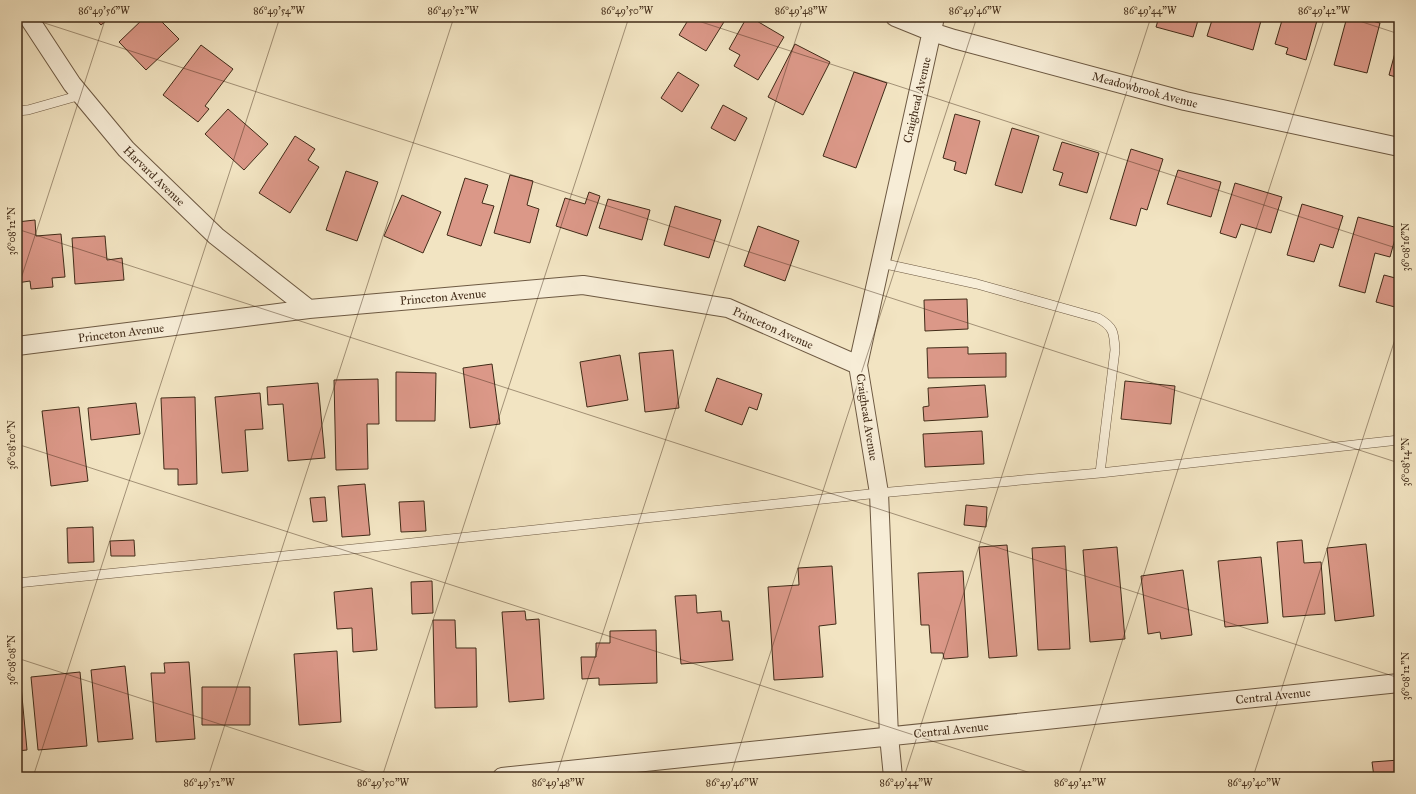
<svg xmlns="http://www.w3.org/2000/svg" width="1416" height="794" font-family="'IM FELL Great Primer',serif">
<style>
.building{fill:#db9888;stroke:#412b18}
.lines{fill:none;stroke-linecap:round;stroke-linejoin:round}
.lane-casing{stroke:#6d5942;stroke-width:10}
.street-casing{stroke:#6d5942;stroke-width:20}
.lane{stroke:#f7edd7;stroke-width:9}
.street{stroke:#f7edd7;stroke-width:18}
.ticks{fill:none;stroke:#412b18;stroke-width:1;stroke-opacity:0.45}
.labels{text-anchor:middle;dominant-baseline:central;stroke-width:3.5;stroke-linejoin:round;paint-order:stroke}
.street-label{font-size:12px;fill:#412b18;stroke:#f7edd7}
.neatline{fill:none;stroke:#412b18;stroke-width:1.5}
.ticks-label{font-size:10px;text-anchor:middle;fill:#412b18}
</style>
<rect width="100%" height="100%" fill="#f2e4c2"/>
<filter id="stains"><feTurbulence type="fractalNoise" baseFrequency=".005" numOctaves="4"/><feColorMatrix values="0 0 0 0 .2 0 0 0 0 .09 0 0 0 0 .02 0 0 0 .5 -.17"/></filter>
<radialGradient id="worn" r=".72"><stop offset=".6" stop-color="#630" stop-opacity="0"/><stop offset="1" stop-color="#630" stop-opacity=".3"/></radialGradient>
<path class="building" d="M94,17H111L101,25Z
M145,17H157L179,39L146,70L119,42Z
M690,17H727L706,51L679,35Z
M747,17H750L784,37L758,80L734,66L740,55L729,49Z
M1159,17H1199L1193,37L1156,27Z
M1213,17H1262L1253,50L1207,36Z
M1283,17H1318L1306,60L1286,54L1288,48L1275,44Z
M1347,17H1357L1380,23L1367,73L1334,65Z
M1399,38V78L1389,75Z
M795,44L830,62L803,115L768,97Z
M201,45L233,69L205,106L209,109L198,122L163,95Z
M678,72L699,85L682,112L661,98Z
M854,72L887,83L856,168L823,156Z
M723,105L747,118L735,141L711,128Z
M228,109L268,144L244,170L205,134Z
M955,114L980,121L966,174L954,170L956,162L943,158Z
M1012,128L1039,136L1022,193L995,185Z
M295,136L315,149L308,160L319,167L290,213L259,193Z
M1062,142L1099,153L1087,193L1059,185L1063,173L1053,170Z
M1131,149L1163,159L1147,210L1141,208L1136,226L1110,219Z
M1178,170L1221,182L1211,217L1167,204Z
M346,171L378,182L357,241L326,230Z
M510,175L533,181L527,205L539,209L530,243L494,233Z
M465,178L488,185L482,203L494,206L481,246L447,235Z
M1235,183L1282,197L1271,233L1241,224L1236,238L1220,233Z
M589,192L600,196L587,236L556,226L565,198L585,204Z
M402,195L441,212L423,253L384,236Z
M608,199L650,210L642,240L599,228Z
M1302,204L1343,216L1333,248L1320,244L1314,262L1287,255Z
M675,206L721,220L709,258L664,245Z
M1358,217L1398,228L1390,257L1375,253L1365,293L1339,286Z
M35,220L36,236L61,234L65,277L52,278L53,287L31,289L30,281L17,283V222Z
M758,226L799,241L785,281L744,266Z
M105,236L107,260L122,258L124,280L75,284L72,238Z
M1384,275L1399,279V294L1395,307L1376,302Z
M967,299L968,329L925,331L924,300Z
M968,347V354L1006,353V377L928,378L927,348Z
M673,350L679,408L645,412L639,353Z
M620,355L628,400L587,407L580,362Z
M492,364L500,424L470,428L463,368Z
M396,372L436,373L435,421H396Z
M717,378L762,394L757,410L749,407L742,425L705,411Z
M378,379L379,424H367L368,469L336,470L334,380Z
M1125,381L1175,386L1171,424L1121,419Z
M318,383L325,458L288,461L283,404L268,405L267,387Z
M985,385L988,417L924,421L923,407L929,406L928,388Z
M260,393L263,429L245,430L248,471L222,473L215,397Z
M195,397L197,484L178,485V469H164L161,398Z
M136,403L140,434L91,440L88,408Z
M79,407L88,481L51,486L42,411Z
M17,416L20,447L17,448Z
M982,431L984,464L925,467L923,434Z
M365,484L370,535L342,537L338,486Z
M325,497L327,521L313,522L310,498Z
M424,501L426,531L401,532L399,502Z
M966,505L987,507L986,527L964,525Z
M93,527L94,562L68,563L67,528Z
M134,540L135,556H111L110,541Z
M1302,540L1304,563L1321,562L1325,614L1283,617L1277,542Z
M1366,544L1374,616L1335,621L1327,548Z
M1007,545L1017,656L989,658L979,547Z
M1065,546L1070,649L1038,650L1032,548Z
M1117,547L1125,639L1090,642L1083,550Z
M1261,557L1268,623L1225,627L1218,561Z
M832,566L836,624L819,626L823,677L774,680L768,587L799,585L798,568Z
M1183,570L1192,635L1161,639L1160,632L1148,634L1141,576Z
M963,571L968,657L944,659L943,653H931L929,625H921L918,573Z
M432,581L433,613L412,614L411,582Z
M372,588L377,650L353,652L352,628L337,629L334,592Z
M696,595L697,613L721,611L722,621H729L733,660L681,664L675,596Z
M525,611L526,620L539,619L544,699L509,702L502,612Z
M433,620H455L456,648H476L477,707L435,708Z
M656,630L657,683L599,685V678L582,679L581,657H596V643H610V631Z
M337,651L341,722L299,725L294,654Z
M189,662L195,739L156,742L151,673H165L164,663Z
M125,666L133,739L98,742L91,670Z
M80,672L87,746L38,750L31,677Z
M17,686H21L27,750L17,751Z
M202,687H250V725H202Z
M1399,760V777H1374L1372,762Z
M1283,774L1284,777H1253Z"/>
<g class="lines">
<defs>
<path id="lane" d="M17,111L28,110L81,95
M881,263L977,284L1098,318C1114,327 1114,333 1115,350L1100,473
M17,583L412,543L879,493L1100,473L1399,440"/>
<path id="street" d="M28,17L72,84L126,149L216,236L309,309
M895,17L932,32L954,39L1185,101L1399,147
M17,346L309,309L583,285L728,308L858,365
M502,777L1399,683
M893,777L889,736L879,493L858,365L935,17"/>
</defs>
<use href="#lane" class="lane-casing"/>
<use href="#street" class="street-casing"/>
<use href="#lane" class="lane"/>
<use href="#street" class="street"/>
</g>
<path class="ticks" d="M26,17L1399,463M686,17L1399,249M1347,17L1399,34M17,229L1399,678M17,291L106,17M17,444L1043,777M17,658L382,777M33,777L280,17M208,777L454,17M382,777L629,17M556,777L803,17M730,777L977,17M904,777L1151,17M1078,777L1325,17M1253,777L1399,327"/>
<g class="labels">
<g class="street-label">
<text transform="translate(1145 90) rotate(15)">Meadowbrook Avenue</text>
<text transform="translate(917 100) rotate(-77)">Craighead Avenue</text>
<text transform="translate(154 176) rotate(44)">Harvard Avenue</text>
<text transform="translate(443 297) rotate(-5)">Princeton Avenue</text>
<text transform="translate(773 328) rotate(24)">Princeton Avenue</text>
<text transform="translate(121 333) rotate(-7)">Princeton Avenue</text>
<text transform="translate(867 417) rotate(81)">Craighead Avenue</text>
<text transform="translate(1273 696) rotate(-6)">Central Avenue</text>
<text transform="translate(951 730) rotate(-6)">Central Avenue</text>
</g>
</g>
<rect width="1416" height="794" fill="none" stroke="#f2e4c2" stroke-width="44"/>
<rect x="22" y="22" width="1372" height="750" class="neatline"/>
<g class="ticks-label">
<text x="104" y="14">86°49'56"W</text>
<text x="279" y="14">86°49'54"W</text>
<text x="453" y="14">86°49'52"W</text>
<text x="627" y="14">86°49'50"W</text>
<text x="801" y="14">86°49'48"W</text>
<text x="975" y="14">86°49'46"W</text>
<text x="1150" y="14">86°49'44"W</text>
<text x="1324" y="14">86°49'42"W</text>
<text transform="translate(11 231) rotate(-90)" y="4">36°08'12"N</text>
<text transform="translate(1405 247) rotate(-90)" y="4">36°08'16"N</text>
<text transform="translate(11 445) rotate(-90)" y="4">36°08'10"N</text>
<text transform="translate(1405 462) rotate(-90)" y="4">36°08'14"N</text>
<text transform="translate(11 660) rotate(-90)" y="4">36°08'08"N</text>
<text transform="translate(1405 676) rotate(-90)" y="4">36°08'12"N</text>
<text x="209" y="786">86°49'52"W</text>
<text x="383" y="786">86°49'50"W</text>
<text x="558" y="786">86°49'48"W</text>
<text x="732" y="786">86°49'46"W</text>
<text x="906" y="786">86°49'44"W</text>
<text x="1080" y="786">86°49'42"W</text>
<text x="1254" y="786">86°49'40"W</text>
</g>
<rect width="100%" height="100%" filter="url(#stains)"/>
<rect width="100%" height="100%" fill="url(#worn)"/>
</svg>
